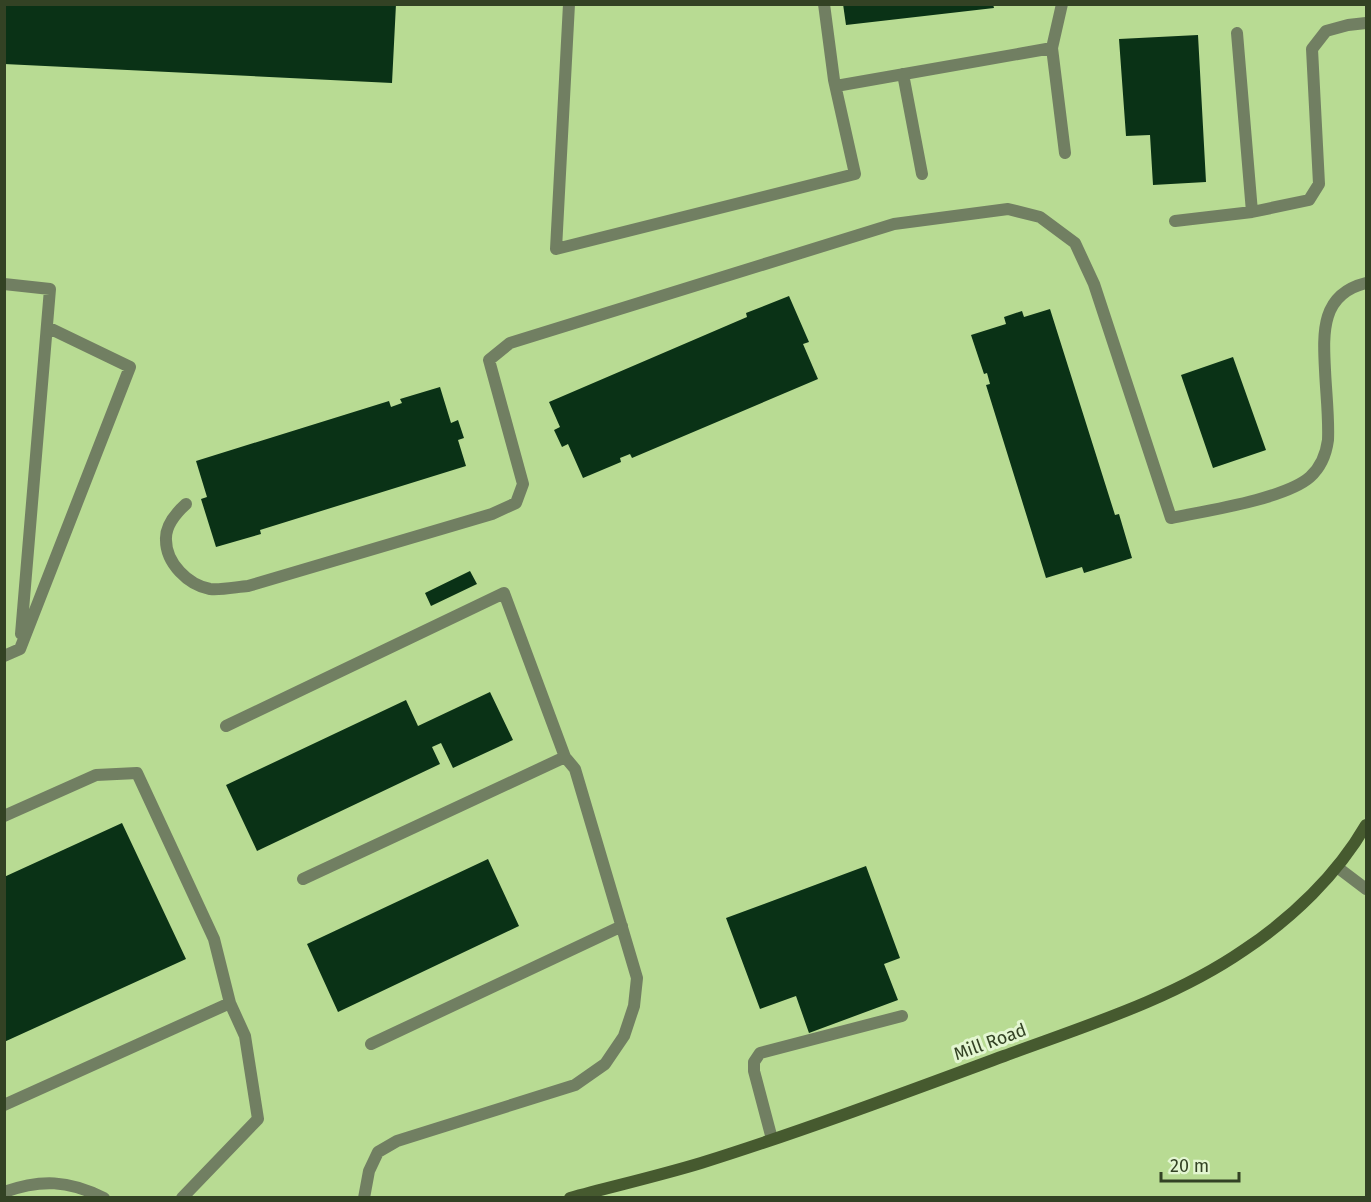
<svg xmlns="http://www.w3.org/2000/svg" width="1371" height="1202" font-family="'Fira Sans',sans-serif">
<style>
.building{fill:#0a3216}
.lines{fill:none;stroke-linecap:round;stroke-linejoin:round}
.lane{stroke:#717f62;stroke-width:12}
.secondary{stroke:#465a2f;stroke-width:12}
.labels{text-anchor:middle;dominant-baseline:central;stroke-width:6;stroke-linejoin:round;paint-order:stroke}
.street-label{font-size:18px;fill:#334224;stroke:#e3f6d1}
</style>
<rect width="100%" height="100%" fill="#b8db93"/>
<path class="building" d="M4,4H396L392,83L4,64Z
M843,4H993L994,8L846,25Z
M1198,35L1206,182L1153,185L1150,135L1126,136L1119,39Z
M789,296L809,342L803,344L818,379L632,458L630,454L620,458L621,462L583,478L568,444L562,447L554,430L560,427L549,402L747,317L746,313Z
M1050,309L1115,515L1119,514L1132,558L1084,573L1082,567L1046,578L986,385L990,384L987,373L984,374L971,335L1006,324L1004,317L1022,311L1024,317Z
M1233,357L1266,450L1213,468L1181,375Z
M440,387L451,423L458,420L464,438L458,440L466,466L260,530L261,534L216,547L201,499L207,497L196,461L389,401L391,407L402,403L400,399Z
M470,571L477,584L431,606L425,593Z
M490,692L513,740L453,768L441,743L432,747L440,764L257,851L226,785L406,700L418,726Z
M122,823L186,959L4,1042V877Z
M488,859L519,926L338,1012L307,944Z
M866,866L900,958L884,964L898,1000L809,1033L796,996L760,1009L726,918Z"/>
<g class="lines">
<path class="lane" d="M569,4L556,249L855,174L834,80L824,4
M1237,33L1252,212
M1052,48L1062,4
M903,74L922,174
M836,86L1052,48L1065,153
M1175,221L1252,212L1309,200L1319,184L1312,49L1326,31L1348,25L1366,23
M4,284L50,289L21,634
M186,504C176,513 165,525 166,540C166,563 188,585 210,589C222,590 236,587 248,586L492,514L516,503L523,484L489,360L510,343L894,224L1008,209L1040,217L1075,243L1094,284L1171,518C1205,511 1285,499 1310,477C1320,468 1326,455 1328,440C1329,417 1326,393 1325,370C1323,332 1321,294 1366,283
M4,656L20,649L130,367L47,327
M226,726L504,593L565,757L575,769L637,978L634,1006L624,1036L605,1064L575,1085L397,1141L378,1152L369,1171L364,1198
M4,816L96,775L137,773L214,939L230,1003L4,1105
M1337,867L1366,889
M303,879L565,757
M371,1044L622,926
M772,1139L754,1071V1062L760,1053L902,1016
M4,1192C41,1179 68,1180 104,1198
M182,1198L258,1119L245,1036L230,1003"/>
<path class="secondary" d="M570,1198C614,1186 658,1176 701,1163C803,1131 904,1093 1004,1056C1085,1026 1173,999 1244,950C1292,918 1337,875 1366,825"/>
</g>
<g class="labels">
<g class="street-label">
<text transform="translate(990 1042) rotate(-20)">Mill Road</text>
</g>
</g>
<rect width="1371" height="1202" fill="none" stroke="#334224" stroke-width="12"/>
<path d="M1161 1172v9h78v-9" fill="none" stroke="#334224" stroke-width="3"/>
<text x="1170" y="1172" font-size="18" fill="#334224" stroke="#e3f6d1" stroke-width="4.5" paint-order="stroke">20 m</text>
</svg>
